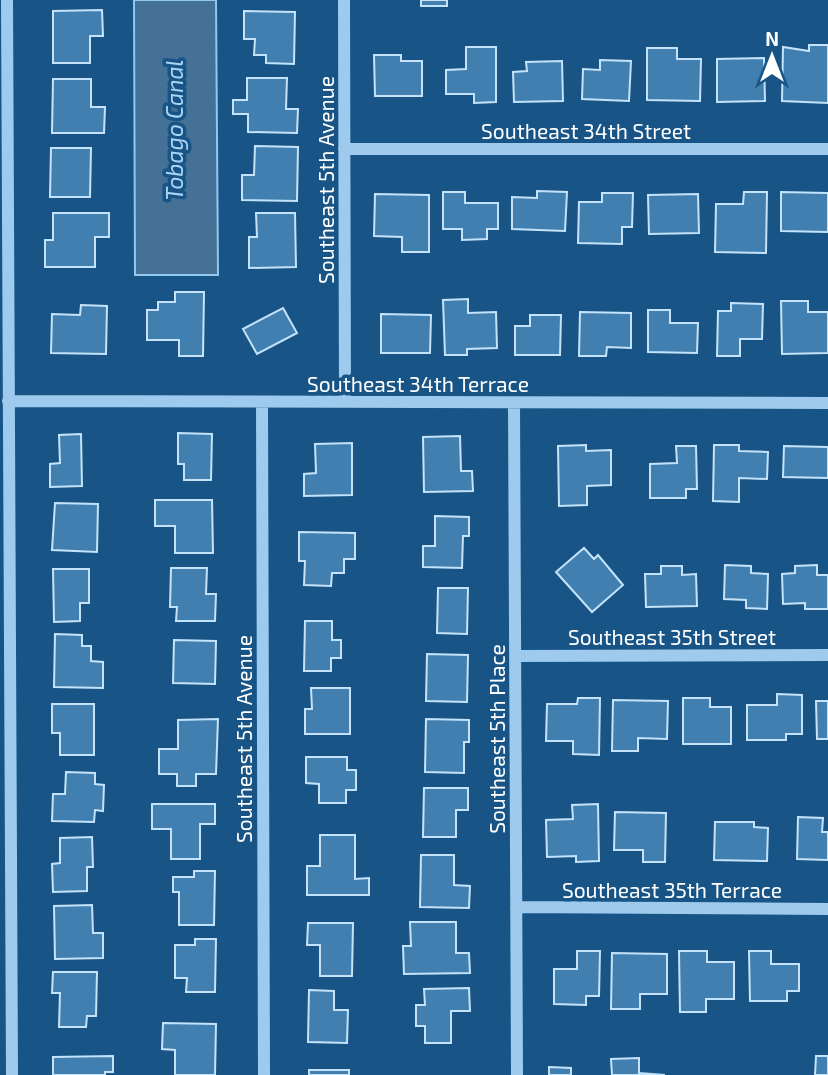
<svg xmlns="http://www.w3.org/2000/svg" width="828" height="1075" font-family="'Exo 2',sans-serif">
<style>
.water{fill:#447195;stroke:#90c8f0;stroke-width:2}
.building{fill:#407fb0;stroke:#c4e3fa;stroke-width:2}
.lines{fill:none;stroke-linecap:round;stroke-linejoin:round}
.minor{stroke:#9ecbed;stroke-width:12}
.labels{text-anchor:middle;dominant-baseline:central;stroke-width:7;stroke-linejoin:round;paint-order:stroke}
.street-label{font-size:21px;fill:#fff;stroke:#185586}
.water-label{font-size:23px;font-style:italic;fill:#aad5f5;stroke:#185586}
</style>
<rect width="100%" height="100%" fill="#185586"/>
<path class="water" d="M134,0H216L218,275H135Z"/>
<path class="building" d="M421,0H447V6H421Z
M102,10L103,36H90V63H53V11Z
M244,11L295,12L294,64L266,63V55H254L255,39H244Z
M809,45H828V103L782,101L783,47L809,51Z
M466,47H496V102L474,103V94H446V70L466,69Z
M647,48H677V59H701L700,101L647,100Z
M374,55H401V61H422V96H375Z
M764,58L765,101L717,102V59Z
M600,60L631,61L629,101L582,99L583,69L600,70Z
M562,61L563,101L514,102L513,72L527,71L526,62Z
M247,78H287L286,109H298L297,133L248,132V114H233V100H247Z
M53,79H91V107H105L104,133H52Z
M255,146L298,147L297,201L242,200V175H254Z
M51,148H91L90,197H50Z
M537,191L567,192L565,231L512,229V197L537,198Z
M443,192H465V203H498V229H487V239L462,240V229H443Z
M744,192H767L766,253L715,252L716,204H743Z
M781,192L828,193V232L781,231Z
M602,193H633L632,227H622V244L578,243L579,202H602Z
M375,194L429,195V252H402V237L374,236Z
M698,194L699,233L649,234L648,195Z
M53,213H109V237H95V267H45V240H53Z
M256,213H295L296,267L249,268V237H257Z
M175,292H204L203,356H179V340H147V310H158V302H175Z
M468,299V313L496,312L497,348L467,349V355H445L443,300Z
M781,301H808V312H828V353L782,354Z
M731,303L763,304L762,339H740V356H717L718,311H731Z
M81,305L107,306L106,354L51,353L52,314L80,315Z
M283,308L297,333L257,354L243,329Z
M648,310H670V323H698L697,353L648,352Z
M580,312L631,313V348L607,347L606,356H579Z
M381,314L431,315L430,353H381Z
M530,315H561L560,355H515V326H530Z
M178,433L212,434L211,480H184V464H178Z
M81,434L82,486L50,487V464L60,463L59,435Z
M460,436L461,471H472L473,491L424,492L423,437Z
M352,443V495L304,496V474L316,473L315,444Z
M586,445V451L611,450V485L587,486V505L559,506L558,446Z
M714,445H739V451L768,452L767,479L739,478V502L713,501Z
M676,446H696L697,489H686V498H650V464L677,463Z
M784,446L828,447V478L783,477Z
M155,500H212L213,553H175V526H155Z
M55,503L98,504L97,552L52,550Z
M435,516L469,517V536H463L462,568L423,567V546H435Z
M299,532L355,533V559H344V573H332L331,586L304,585L305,561H299Z
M584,548L594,559L598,555L623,585L592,612L556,572Z
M725,565L751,566V573L768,574L767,609L746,608V600L724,599Z
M817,565V575H828V609H805V603L783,604L782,574L795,573V566Z
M661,566H682V575L696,574L697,606L646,607L645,574H661Z
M171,568H207L206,594H216L215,621H176L177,607H170Z
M53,569H89V603H80V621L54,622Z
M438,588H468L467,634L437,633Z
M305,621H332V640H341V658H331V671H304Z
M55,634L82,635V646H91V661L103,662V688L54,687Z
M174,640L216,641L215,684L173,683Z
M427,654L468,655L467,702L426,701Z
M311,688H350V734H305V709H312Z
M777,694L802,695V734H786V740H747V705H777Z
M578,698H600L599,755L573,754V741H546L547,704H577Z
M683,698H710V707H731V744H683Z
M613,700L668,701L667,739L638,738V751H612Z
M816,701H828V739H817Z
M52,704H94V755H60V733H52Z
M218,719L216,774H196V786H177V774H159V749H178V720Z
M426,719L469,720V742H464V773L425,772Z
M306,757H347V770H356V790H346V803H319V784L306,783Z
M66,772L95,773V784L104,785L103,811L95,810L94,822L52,821L53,794H65Z
M424,788H468V810H456V837H423Z
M152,804H215V824H200V859H171V829H152Z
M598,804L599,861L576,862V856L547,857L546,820L573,819L572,805Z
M615,812L666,813L665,862H643V850H614Z
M798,817L823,818L822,832H828V860L797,859Z
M715,822H754V827L768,828L767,861L714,860Z
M320,835H355V879L369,878V895H307V866H320Z
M92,837L93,867H87V891L53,892L52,864L60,863V838Z
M421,855H454V885L470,886L469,908L420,907Z
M194,871H215L214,925H179V892H173V877H194Z
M92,905L93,933H103V958L55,959L54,906Z
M410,922H456V953H469L470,973L404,974L403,946H411Z
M308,923H353L352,976H320V945H307Z
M195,939H216L215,992H186L187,978H175V945H195Z
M577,951H600L599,996H586V1005L554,1004V969H577Z
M679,951H707V962H734V999H706V1012H680Z
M749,951H771V964H799V991H787V1001H750Z
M612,953L667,954V994H640V1009H611Z
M53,972H97L96,1016H87L86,1027H59L60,993H52Z
M469,988L470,1011H451V1043H425V1026H416V1005H425L424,989Z
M309,990L334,991V1010H348L347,1043L308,1042Z
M163,1023L216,1024L215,1075H175V1050L162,1049Z
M113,1056V1072H105V1075H53V1057Z
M816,1056H828V1075H815Z
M639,1058V1073L665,1075H612L611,1059Z
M549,1067L571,1068V1075H549Z
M309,1070H349V1075H309Z"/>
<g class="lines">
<path class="minor" d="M7,0L12,1075
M344,0L345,402
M344,149H828
M8,401L828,403
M262,402L264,1075
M514,403L517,1075
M515,656L828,655
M516,907L828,909"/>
</g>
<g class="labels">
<g class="street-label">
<text x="586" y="130">Southeast 34th Street</text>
<text transform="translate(325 180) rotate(-90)">Southeast 5th Avenue</text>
<text x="418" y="383">Southeast 34th Terrace</text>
<text x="672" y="636">Southeast 35th Street</text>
<text transform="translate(243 739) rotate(-90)">Southeast 5th Avenue</text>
<text transform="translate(496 739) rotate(-90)">Southeast 5th Place</text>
<text x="672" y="889">Southeast 35th Terrace</text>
</g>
<g class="water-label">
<text transform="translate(174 130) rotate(-90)">Tobago Canal</text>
</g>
</g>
<g transform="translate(772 56)" stroke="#185586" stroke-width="5" paint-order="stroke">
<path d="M0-5L12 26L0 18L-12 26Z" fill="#ffffff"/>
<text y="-10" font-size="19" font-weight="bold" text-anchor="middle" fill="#ffffff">N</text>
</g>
</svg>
